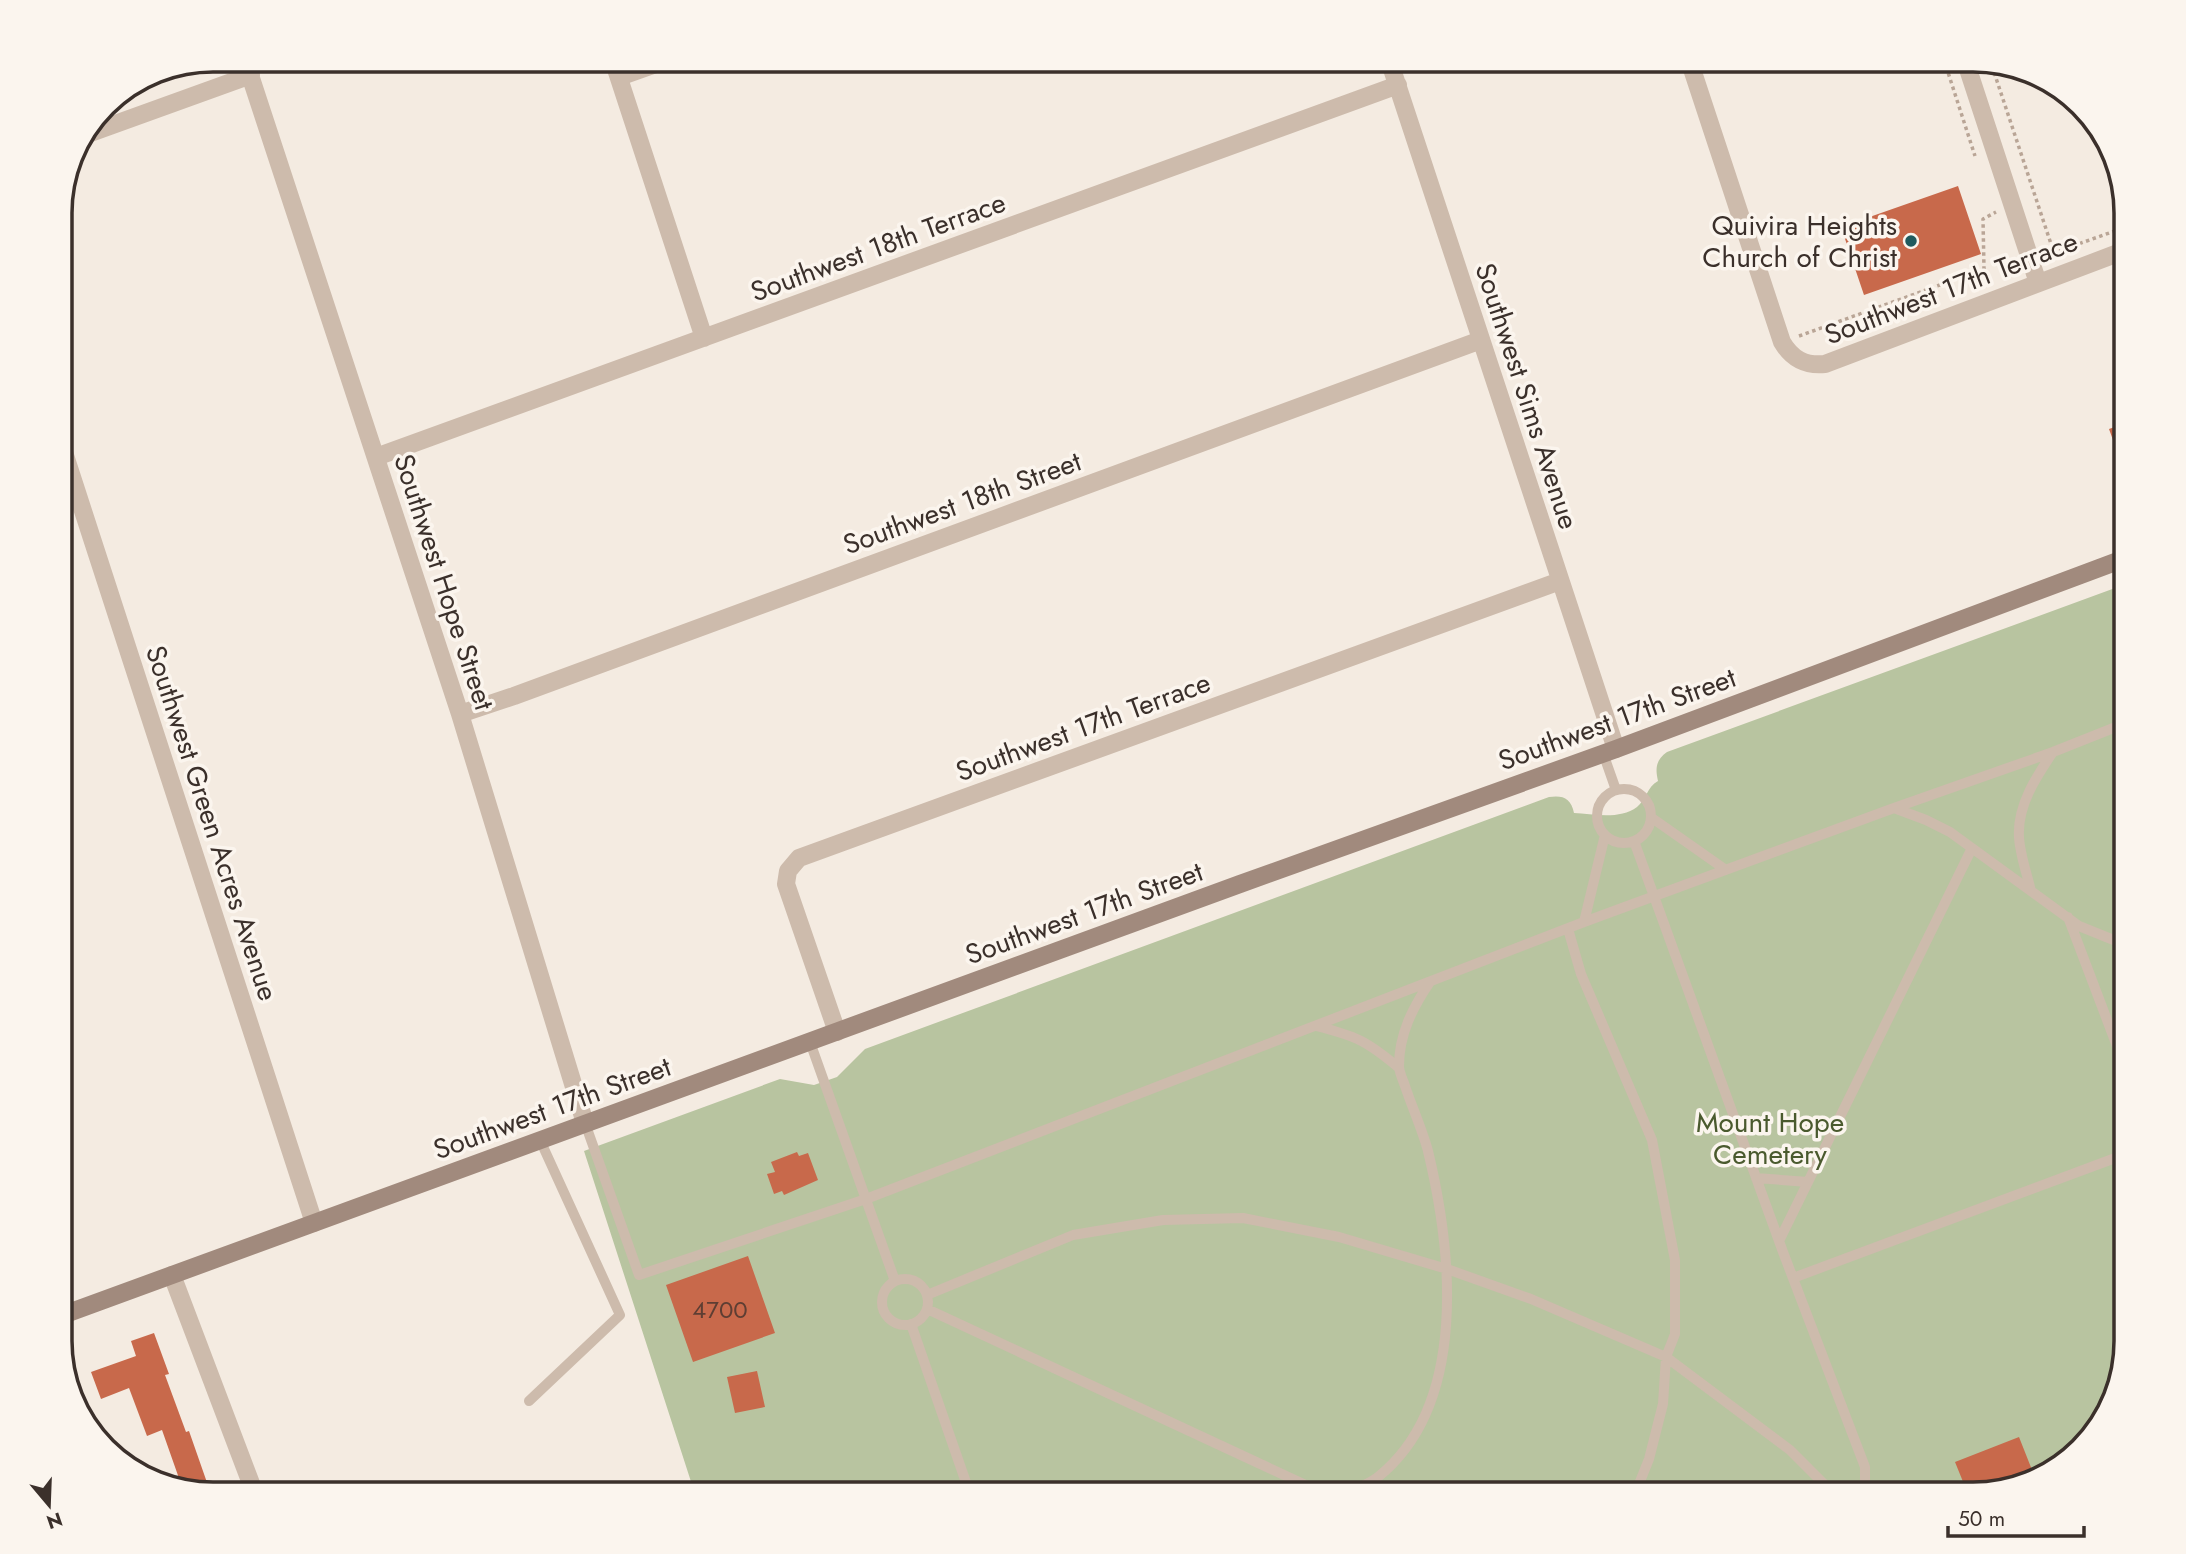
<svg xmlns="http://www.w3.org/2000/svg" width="2186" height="1554" font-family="Jost,sans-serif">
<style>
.green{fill:#b8c4a0}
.building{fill:#c8694b}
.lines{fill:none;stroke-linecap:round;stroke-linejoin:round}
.path{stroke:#b9a596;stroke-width:3.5;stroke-dasharray:3.5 3.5;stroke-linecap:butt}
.lane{stroke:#cdbbac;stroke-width:10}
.street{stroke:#cdbbac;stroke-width:18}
.secondary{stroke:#a18a7d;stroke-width:18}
.poi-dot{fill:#1f5a5e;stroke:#fbf5ee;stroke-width:2.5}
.labels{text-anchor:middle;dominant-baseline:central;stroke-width:7;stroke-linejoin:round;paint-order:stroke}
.number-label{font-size:24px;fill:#5e3e33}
.poi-label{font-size:28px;fill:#3b302b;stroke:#fbf5ee;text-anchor:end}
.street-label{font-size:28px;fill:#3b302b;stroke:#fbf5ee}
.park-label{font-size:28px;fill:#4a5a2e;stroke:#fbf5ee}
.rim{fill:none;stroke:#3b302b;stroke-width:3.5}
</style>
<rect width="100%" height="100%" fill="#f4ebe1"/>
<path class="green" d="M2126,584V1342L2095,1434L2041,1479L1973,1494H695L584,1151L780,1079L814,1085L837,1077L865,1049L1549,797C1563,795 1571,798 1574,813C1593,814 1620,820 1637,807C1646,800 1647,787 1658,781C1655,768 1656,760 1667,752Z"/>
<path class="building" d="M1958,186L1981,254L1864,295L1841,227Z
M2126,423V472L2125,473L2109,429Z
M797,1152L799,1156L808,1153L818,1180L784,1195L782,1191L774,1194L767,1174L775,1172L771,1162Z
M748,1256L775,1333L693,1362L666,1285Z
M154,1333L169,1374L165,1375L186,1432L189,1431L211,1494L181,1484L162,1430L147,1436L129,1388L101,1399L91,1372L136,1356L131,1341Z
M757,1371L765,1407L735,1413L727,1377Z
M2019,1437L2036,1480L1968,1494L1955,1462Z"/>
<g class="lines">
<path class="path" d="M1944,60L1975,156
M1992,66L2056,259
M117,94L211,60
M2053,253L2126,227
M1799,336L1984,269L1983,219L1996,212"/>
<path class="lane" d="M1603,753L1616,790
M1597 816a27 27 0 1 1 54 0a27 27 0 1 1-54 0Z
M1894,808L1926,820L1950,832L2079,926L2126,945
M1652,818L1726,870
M1634,841L1783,1252L1865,1467V1494
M2031,891C2027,874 2020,855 2019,837C2017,806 2036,777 2053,752
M2068,917L2126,1070
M1584,922L1605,835
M1568,929L1581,974L1652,1140L1675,1260V1334L1666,1357L1663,1404L1649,1459L1635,1494
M1316,1026C1356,1036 1367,1041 1399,1068
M810,1042L895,1281
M585,1123L639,1275L866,1199L1584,922L1894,808L2053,752L2126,723
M1756,1178L1808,1182
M1779,1241L1972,848
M1793,1278L2126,1154
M882 1302a23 23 0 1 1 46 0a23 23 0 1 1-46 0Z
M927,1295L1073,1235L1163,1220L1243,1218L1339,1237L1447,1269L1531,1299L1666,1357L1790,1450L1834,1494
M927,1309L1325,1494
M911,1324L970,1494
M529,1401L620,1315L540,1140
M1346,1494C1356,1489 1369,1484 1378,1477C1469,1404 1452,1251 1428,1151C1422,1129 1412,1107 1405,1086C1403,1080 1399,1072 1399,1066C1399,1034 1413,1007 1430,982"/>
<path class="street" d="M245,60L460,714L585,1123
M613,60L704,338
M1389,60L1616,749
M1689,60L1782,342C1792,359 1805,366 1825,364L2126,250
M1965,60L2038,283
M619,77L667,60
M82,136L251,75
M60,440L314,1223
M376,457L1398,85
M460,714L514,696L1481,340
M837,1032L786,884L788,871L799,858L1560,581
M172,1275L255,1494"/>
<path class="secondary" d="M60,1316L1240,884L1616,749L2126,558"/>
</g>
<circle class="poi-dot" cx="1911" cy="241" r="7"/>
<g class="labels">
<g class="number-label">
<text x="720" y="1309">4700</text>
</g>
<g class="poi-label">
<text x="1897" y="225">Quivira Heights<tspan x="1897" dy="32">Church of Christ</tspan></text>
</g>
<g class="street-label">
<text transform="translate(878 247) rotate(-20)">Southwest 18th Terrace</text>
<text transform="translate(1951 288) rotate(-21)">Southwest 17th Terrace</text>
<text transform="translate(1527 396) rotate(72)">Southwest Sims Avenue</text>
<text transform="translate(962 503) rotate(-20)">Southwest 18th Street</text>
<text transform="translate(444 582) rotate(72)">Southwest Hope Street</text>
<text transform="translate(1617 719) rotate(-20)">Southwest 17th Street</text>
<text transform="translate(1083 727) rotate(-20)">Southwest 17th Terrace</text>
<text transform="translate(212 823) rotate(72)">Southwest Green Acres Avenue</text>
<text transform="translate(1084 913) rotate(-20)">Southwest 17th Street</text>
<text transform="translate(552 1108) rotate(-20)">Southwest 17th Street</text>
</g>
<g class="park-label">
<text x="1770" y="1122">Mount Hope<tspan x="1770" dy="32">Cemetery</tspan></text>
</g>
</g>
<path d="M0 0H2186V1554H0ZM213 72H1973A141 141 0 0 1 2114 213V1341A141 141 0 0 1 1973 1482H213A141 141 0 0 1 72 1341V213A141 141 0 0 1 213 72Z" fill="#fbf5ee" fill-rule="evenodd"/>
<path class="rim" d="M213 72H1973A141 141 0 0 1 2114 213V1341A141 141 0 0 1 1973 1482H213A141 141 0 0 1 72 1341V213A141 141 0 0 1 213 72Z"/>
<g transform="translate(49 1505) rotate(161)" stroke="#fbf5ee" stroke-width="5" paint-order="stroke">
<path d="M0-5L12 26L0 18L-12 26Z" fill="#3b302b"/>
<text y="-10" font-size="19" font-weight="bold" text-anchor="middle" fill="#3b302b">N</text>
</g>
<path d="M1948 1526v10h136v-10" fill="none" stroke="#3b302b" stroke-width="3.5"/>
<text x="1958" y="1526" font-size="21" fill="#3b302b" stroke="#fbf5ee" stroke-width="5" paint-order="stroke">50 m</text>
</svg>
